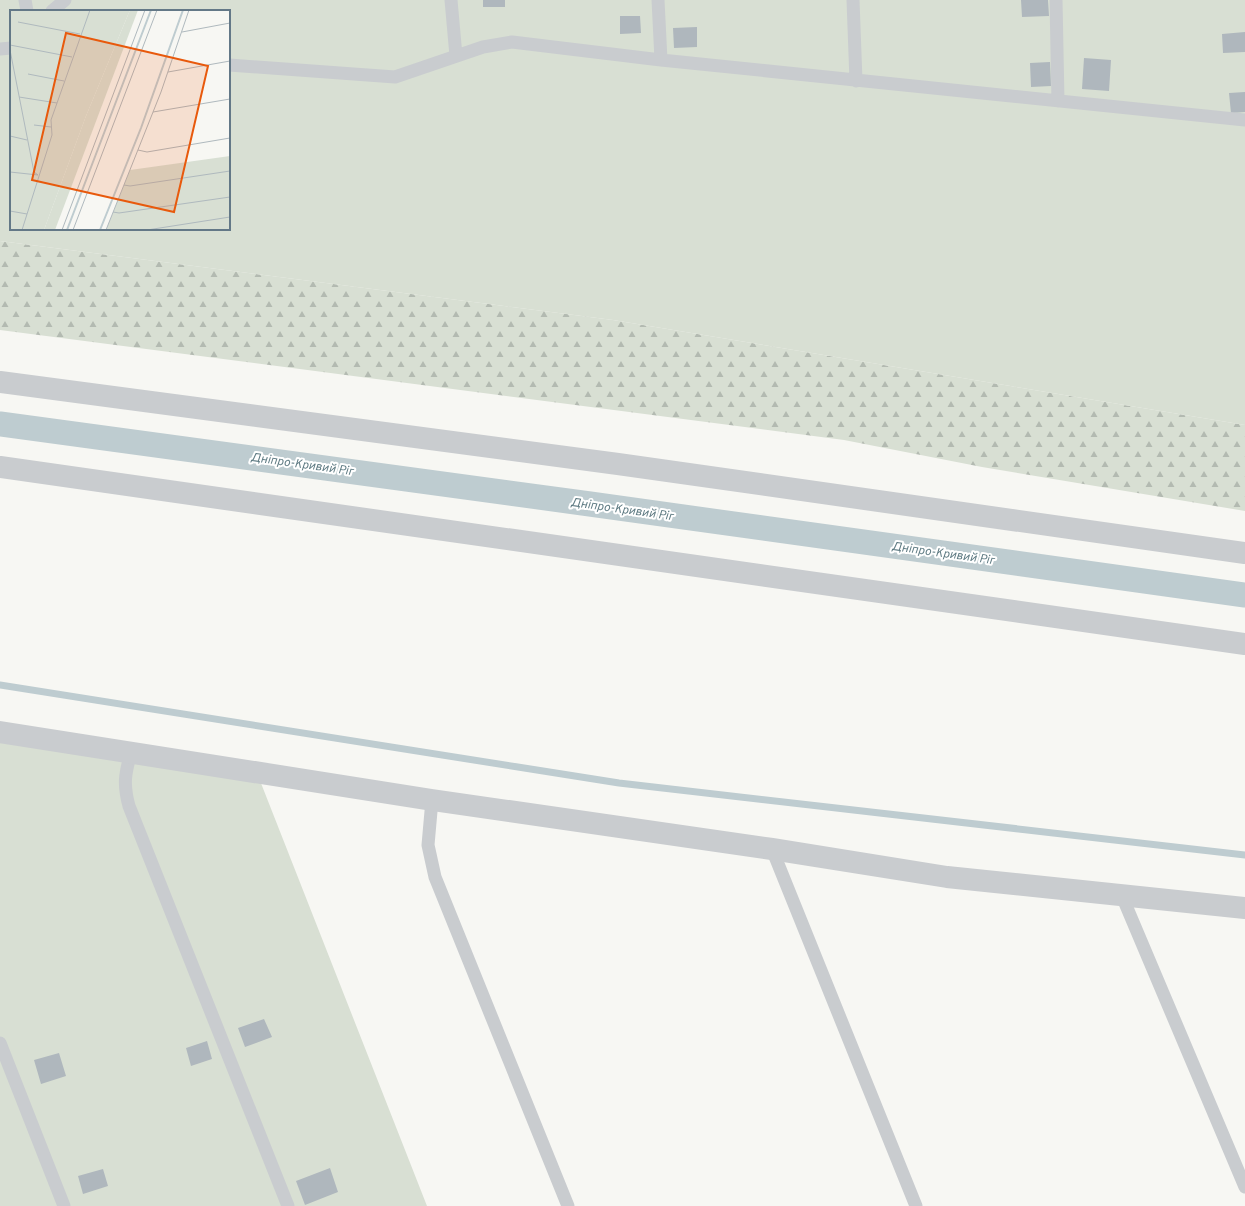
<svg xmlns="http://www.w3.org/2000/svg" width="1245" height="1206" font-family="Overpass,sans-serif">
<style>
.forest{fill:url(#forest-firs)}
.garden{fill:#d8dfd3;fill-rule:evenodd}
.lines{fill:none;stroke-linecap:round;stroke-linejoin:round}
.stream{stroke:#beccd0;stroke-width:7}
.canal{stroke:#beccd0;stroke-width:25}
.building{fill:#afb7bd}
.service{stroke:#c9cccf;stroke-width:13}
.minor{stroke:#c9cccf;stroke-width:22}
.labels{text-anchor:middle;dominant-baseline:central;stroke-width:4;stroke-linejoin:round;paint-order:stroke}
.water-label{font-size:12px;font-style:italic;fill:#5f7b83;stroke:#fff}
.inset-river{fill:none;stroke:#beccd0;stroke-width:2}
.inset-road{fill:none;stroke:#afb9be;stroke-width:1}
.view{fill:#e8590c;fill-opacity:0.15;stroke:#e8590c;stroke-width:2}
.inset-edge{fill:none;stroke:#637887;stroke-width:2}
</style>
<defs>
<pattern id="forest-firs" width="22" height="20" patternUnits="userSpaceOnUse"><rect width="22" height="20" fill="#d8dfd3"/><path d="M5 1l3.5 6h-7zM16 11l3.5 6h-7z" fill="#b3bab1"/></pattern>
</defs>
<rect width="100%" height="100%" fill="#f7f7f3"/>
<path class="forest" d="M0,241L613,320L1245,425V511L982,467L844,440L0,330Z"/>
<path class="garden" d="M0,0H1245V425L613,320L0,241ZM11,11H229V229H11Z
M0,732L257,773L427,1206H0Z"/>
<g class="lines">
<path class="stream" d="M0,685L619,783L1245,855"/>
<path class="canal" d="M0,424L590,504L1245,595"/>
</g>
<path class="building" d="M483,0H505V7H483Z
M1021,0H1048L1049,16L1022,17Z
M620,16H640L641,33L620,34Z
M697,27V47L674,48L673,28Z
M1245,32V52L1223,53L1222,34Z
M1084,58L1111,60L1109,91L1082,89Z
M1050,62L1051,86L1031,87L1030,63Z
M1245,92V112L1231,113L1229,93Z
M264,1019L272,1037L245,1047L238,1028Z
M207,1041L212,1059L191,1066L186,1048Z
M59,1053L66,1076L41,1084L34,1060Z
M330,1168L338,1192L305,1205L296,1181Z
M103,1169L108,1186L83,1194L78,1176Z"/>
<g class="lines">
<path class="service" d="M25,0L27,11
M451,0L456,56
M658,0L661,60
M853,0L856,81
M1056,0L1058,101
M52,11L65,0
M0,49L11,48
M229,65L395,77L483,47L512,42L661,60L1245,120
M131,752C125,774 123,784 129,806L288,1206
M432,800L428,845L435,877L568,1206
M772,849L916,1206
M1122,896L1245,1187
M0,1043L64,1206"/>
<path class="minor" d="M0,382L618,464L1245,553
M0,467L1245,644
M0,732L432,800L772,849L947,877L1245,908"/>
</g>
<g class="labels">
<g class="water-label">
<text transform="translate(302 465) rotate(8)">Дніпро-Кривий Ріг</text>
<text transform="translate(622 510) rotate(8)">Дніпро-Кривий Ріг</text>
<text transform="translate(943 554) rotate(8)">Дніпро-Кривий Ріг</text>
</g>
</g>
<g transform="translate(10 10)">
<rect width="220" height="220" fill="#f7f7f3"/>
<path d="M120,0H128L45,220H34L76,106Z" fill="#d8dfd3"/>
<path d="M0,0H120L76,106L34,220H0ZM220,146V220H96L120,160Z" fill="#d8dfd3"/>
<path class="inset-river" d="M57,220L141,0M90,220L131,118L173,0"/>
<path class="inset-road" d="M8,12L70,24M172,22L220,13M0,35L62,47M0,40L24,162L28,165M158,62L220,51M18,64L54,71M9,87L47,93M143,102L220,89M24,115L41,117M0,126L17,130M128,140L137,142L220,128M0,162L28,165M114,175L120,176L220,161M0,201L17,204M103,202L109,203L220,187M12,220L42,125L41,110L80,0M52,220L135,0M63,220L147,0M96,220L151,82L179,0M137,220L220,207"/>
<path class="view" d="M56,23L198,56L164,202L22,170Z"/>
<rect width="220" height="220" class="inset-edge"/>
</g>
</svg>
